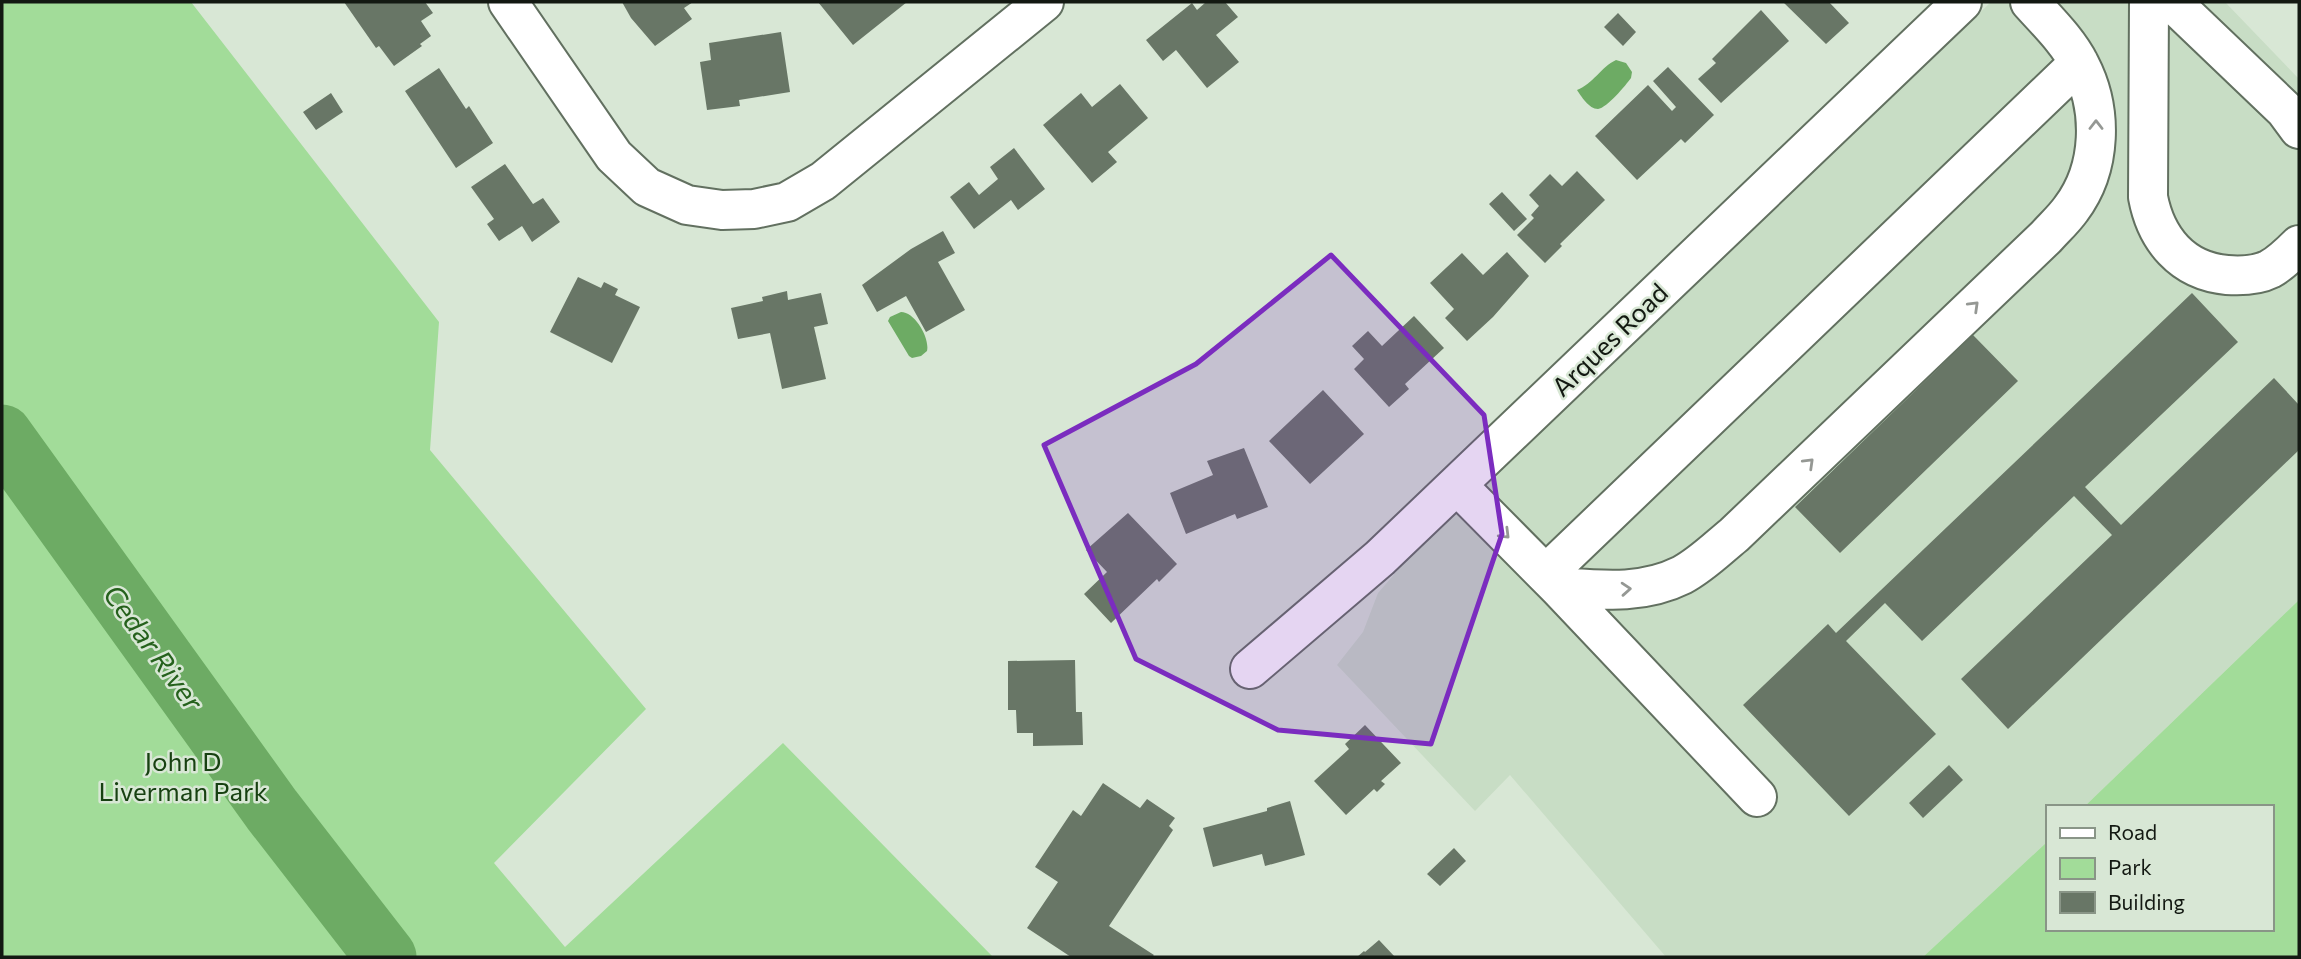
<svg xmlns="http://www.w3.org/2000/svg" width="2301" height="959" font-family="Commissioner,sans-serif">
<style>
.built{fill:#c8ddc5}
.green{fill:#a2dc99}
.water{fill:#6dab64}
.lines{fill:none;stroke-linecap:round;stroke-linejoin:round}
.river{stroke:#6dab64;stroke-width:61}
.building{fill:#687666}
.minor-casing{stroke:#627060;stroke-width:42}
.minor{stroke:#fff;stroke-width:38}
.oneway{stroke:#959894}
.marked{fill:#7b2cbf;fill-opacity:0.2;stroke:#7b2cbf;stroke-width:5;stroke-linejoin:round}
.labels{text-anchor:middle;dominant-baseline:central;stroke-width:5;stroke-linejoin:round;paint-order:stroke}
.street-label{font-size:26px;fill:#131912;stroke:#d8e7d5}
.park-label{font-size:26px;fill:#174111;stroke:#d8e7d5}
.water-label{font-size:28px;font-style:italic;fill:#25611c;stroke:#d8e7d5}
</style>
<rect width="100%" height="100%" fill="#d8e7d5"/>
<path class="built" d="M1991,2H2225L2299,79V600L2084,807H2047V842L1923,957H1666L1510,775L1475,811L1337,665L1363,632L1378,593L1404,563Z"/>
<path class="green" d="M2,2H191L439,322L430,450L646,709L494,863L565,947L783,743L993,957H2Z
M2299,600V957H1923L2047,842V929H2271V807H2084Z"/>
<path class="water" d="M1616,60L1626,63L1632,72L1631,78C1626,85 1607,108 1598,109C1589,109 1581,96 1577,90C1593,84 1601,67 1616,60Z
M901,312C915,312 930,338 927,351L921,356L912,358L909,356L888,321L890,317Z"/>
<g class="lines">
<path class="river" d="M2,435L272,810L386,957"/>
</g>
<path class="building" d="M344,2H425L433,13L421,21L431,36L420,44L422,46L394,66L379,46L376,48Z
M622,2H693L684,8L692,19L655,46L631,18Z
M818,2H907L853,45Z
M1206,2H1225L1238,17L1216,35L1239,62L1207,88L1176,50L1163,61L1146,40L1192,3L1197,10Z
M1783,2H1829L1849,23L1826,44Z
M1761,10L1789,41L1721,103L1698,79L1716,63L1712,59Z
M1618,13L1636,32L1623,46L1604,27Z
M781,32L790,92L739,100L740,106L707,110L700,62L711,60L709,43Z
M1668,67L1714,115L1685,143L1681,139L1637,180L1595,136L1648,85L1672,111L1676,107L1653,81Z
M439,68L466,109L469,106L493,143L456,168L405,91Z
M1120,84L1148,118L1108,152L1117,162L1092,183L1043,125L1081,93L1092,107Z
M331,93L343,112L316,130L303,112Z
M1014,148L1045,189L1018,210L1011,200L974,229L950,197L969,182L979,195L998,179L990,167Z
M505,164L533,204L543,198L560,222L532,242L522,226L499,241L487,224L494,219L471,187Z
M1577,171L1605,200L1560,244L1562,246L1545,263L1517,235L1534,218L1531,215L1539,206L1529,195L1550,174L1562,186Z
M1502,192L1527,219L1514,231L1489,204Z
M943,231L955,253L938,262L965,310L926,332L906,296L877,312L862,285L911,249Z
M1507,252L1529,276L1493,317L1467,341L1445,318L1454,309L1430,283L1462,253L1483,275Z
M578,277L601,288L604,282L618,289L615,295L640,307L612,363L550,332Z
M787,291L788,300L821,293L828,324L814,327L826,379L782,389L770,333L738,339L731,308L763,301L762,297Z
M2192,293L2238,342L2085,487L2121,525L2274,378L2299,405V450L2008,729L1961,679L2112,535L2074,496L1922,641L1885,603L1846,641L1936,734L1849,816L1743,705L1828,624L1836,633Z
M1414,316L1444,348L1405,384L1409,389L1389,407L1354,369L1364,359L1352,346L1368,331L1382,346Z
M1973,335L2018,381L1840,553L1795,507Z
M1323,390L1364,434L1310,484L1269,441Z
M1244,448L1268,507L1237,519L1235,514L1186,534L1170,493L1213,475L1207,461Z
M1128,513L1177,564L1159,582L1157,579L1111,623L1084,594L1107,572L1086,550Z
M1075,660L1076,712H1082L1083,745L1033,746V733H1017L1016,710H1008V661Z
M1365,725L1401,763L1381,781L1385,784L1377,792L1374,789L1346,815L1314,781L1349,749L1345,744Z
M1949,765L1963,780L1923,818L1909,803Z
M1103,783L1140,808L1147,799L1175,818L1169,826L1173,830L1109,926L1154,955L1152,957H1071L1027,928L1058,882L1035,867L1073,810L1081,816Z
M1290,801L1305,855L1265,866L1262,854L1213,867L1203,828L1267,811V808Z
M1454,848L1466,861L1440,886L1427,874Z
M1379,940L1395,957H1357L1364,951L1365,952Z"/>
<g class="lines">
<defs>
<path id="minor" d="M508,2L614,156L647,187L687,205L722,210L754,209L787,202L823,181L1044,2
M2149,2L2148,197C2156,239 2182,271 2227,275C2241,276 2256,276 2270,269C2281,263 2291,253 2299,245
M2172,2L2285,110L2299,129
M1457,485L1558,587L1757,797
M1546,574L2079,63
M1558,587C1601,590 1642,595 1682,575C1701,565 1718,548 1734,535L2046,237C2054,228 2064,219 2071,209C2102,168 2103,109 2080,65C2068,41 2047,21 2030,2
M1250,669L1380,558L1962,2"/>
</defs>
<use href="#minor" class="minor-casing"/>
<use href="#minor" class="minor"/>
</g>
<defs><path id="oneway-chevron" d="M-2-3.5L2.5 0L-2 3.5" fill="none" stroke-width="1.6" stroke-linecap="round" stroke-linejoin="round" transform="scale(1.75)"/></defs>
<g class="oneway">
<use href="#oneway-chevron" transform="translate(2096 125) rotate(-90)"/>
<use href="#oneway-chevron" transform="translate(1974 306) rotate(-44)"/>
<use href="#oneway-chevron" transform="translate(1809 463) rotate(-44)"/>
<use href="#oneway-chevron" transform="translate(1505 534) rotate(45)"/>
<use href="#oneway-chevron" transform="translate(1626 589) rotate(-4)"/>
</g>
<path class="marked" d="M1331,255L1484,415L1502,534L1431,744L1278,730L1136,659L1044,445L1196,364Z"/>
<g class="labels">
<g class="street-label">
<text transform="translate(1609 339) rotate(-44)">Arques Road</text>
</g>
<g class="park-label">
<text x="183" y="760">John D<tspan x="183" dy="30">Liverman Park</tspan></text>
</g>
<g class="water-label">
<text transform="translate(154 647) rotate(54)">Cedar River</text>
</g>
</g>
<rect width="2301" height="959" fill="none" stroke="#131912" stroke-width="7"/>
<rect x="2046" y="805" width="228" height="126" fill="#d8e7d5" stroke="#899587" stroke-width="2"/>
<rect x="2060" y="828" width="35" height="10" fill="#ffffff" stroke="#899587" stroke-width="2"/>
<text x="2108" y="840" font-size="21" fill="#131912">Road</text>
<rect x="2060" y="858" width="35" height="21" fill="#a2dc99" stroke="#899587" stroke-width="2"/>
<text x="2108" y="875" font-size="21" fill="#131912">Park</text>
<rect x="2060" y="892" width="35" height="21" fill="#687666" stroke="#899587" stroke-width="2"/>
<text x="2108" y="910" font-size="21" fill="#131912">Building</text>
</svg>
